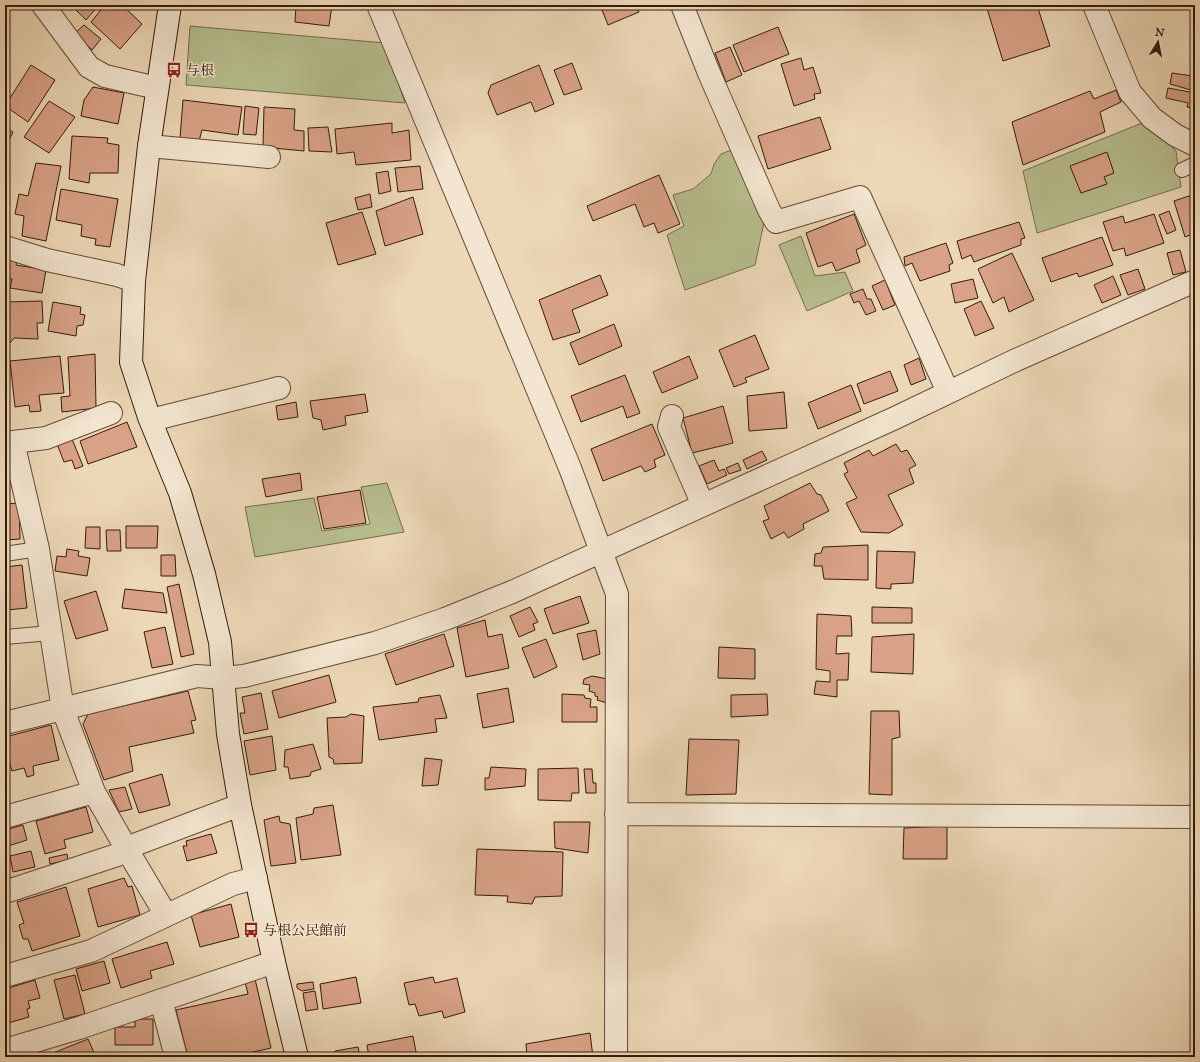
<svg xmlns="http://www.w3.org/2000/svg" width="1200" height="1062" font-family="'IM FELL Great Primer','Noto Serif JP',serif">
<style>
.green{fill:#b7be8e;stroke:#766c4c}
.building{fill:#d9a287;stroke:#361b09}
.lines{fill:none;stroke-linecap:round;stroke-linejoin:round}
.lane-casing{stroke:#644a34;stroke-width:16}
.street-casing{stroke:#644a34;stroke-width:24}
.secondary-casing{stroke:#361b09;stroke-width:24}
.lane{stroke:#f3e5d0;stroke-width:14}
.street{stroke:#f3e5d0;stroke-width:22}
.secondary{stroke:#f3e5d0;stroke-width:22}
.labels{text-anchor:middle;dominant-baseline:central;stroke-width:3;stroke-linejoin:round;paint-order:stroke}
.poi-label{font-size:14px;fill:#361b09;stroke:#f3e5d0;text-anchor:start}
</style>
<rect width="100%" height="100%" fill="#ecd7b6"/>
<filter id="stains"><feTurbulence type="fractalNoise" baseFrequency=".005" numOctaves="4"/><feColorMatrix values="0 0 0 0 .2 0 0 0 0 .09 0 0 0 0 .02 0 0 0 .5 -.17"/></filter>
<radialGradient id="worn" r=".72"><stop offset=".6" stop-color="#630" stop-opacity="0"/><stop offset="1" stop-color="#630" stop-opacity=".3"/></radialGradient>
<path class="green" d="M190,26L385,43L405,103L186,85Z
M1147,121L1176,151L1181,187L1037,233L1023,171Z
M734,149L765,218L755,265L685,290L667,235L684,226L673,195L693,189L711,174L714,164L721,154Z
M801,236L815,276L845,272L853,291L807,311L779,245Z
M387,483L404,532L255,557L245,507L314,498L322,531L370,524L361,487Z"/>
<path class="building" d="M71,5H99L86,20Z
M105,5H122L142,24L120,49L91,22Z
M296,5H332L329,26L295,22Z
M600,5H636L639,12L608,25Z
M986,5H1037L1050,46L1003,61Z
M84,25L101,39L92,50L74,34Z
M778,27L789,54L744,72L733,45Z
M730,47L742,75L726,82L715,53Z
M801,58L804,70L813,67L821,93L814,94L815,99L794,106L781,64Z
M572,63L582,89L564,95L554,70Z
M31,65L55,80L28,122L5,106Z
M539,65L554,104L535,112L531,102L497,115L488,93L491,85Z
M1172,73L1193,76L1191,90L1170,84Z
M93,87L124,93L118,124L81,116L84,100Z
M1168,88L1195,93L1193,108L1187,107L1188,103L1166,98Z
M1116,90L1121,102L1100,112L1105,132L1023,165L1012,122L1090,91L1094,99Z
M183,100L242,107L238,135L202,130L199,141L180,138Z
M49,101L75,117L49,153L24,137Z
M245,106L259,108L256,135L243,134Z
M264,107L295,109L294,130L304,131V151L263,147Z
M820,117L831,149L768,169L758,136Z
M392,123V133L409,130L411,160L356,165L354,152L337,154L335,129Z
M328,127L332,152L309,151L308,128Z
M5,128L13,132L5,148Z
M72,136L108,138L107,143L119,145L118,173H90L89,183L69,179Z
M1107,152L1114,173L1104,177L1107,184L1081,193L1070,166Z
M36,163L61,166L46,241L22,236L24,216L15,214L19,194L28,196Z
M420,166L423,189L398,192L395,168Z
M388,171L391,191L379,194L376,173Z
M659,175L680,224L658,233L654,223L644,227L635,204L593,221L587,206Z
M61,189L118,199L110,247L95,245L96,239L81,236L82,225L56,220Z
M370,194L372,207L358,210L355,198Z
M1195,194V233L1185,237L1174,201Z
M413,197L423,234L385,246L376,211Z
M1169,211L1176,230L1167,234L1159,215Z
M362,212L376,254L338,265L326,223Z
M854,214L866,245L856,250L860,262L836,271L832,262L818,267L806,233Z
M1154,214L1164,243L1126,256L1124,248L1113,251L1103,222L1123,216L1125,223Z
M1019,222L1025,238L1021,239V245L974,262L971,255L962,259L957,241Z
M1102,237L1113,265L1079,277L1077,273L1051,282L1042,258Z
M946,243L953,263L949,265L950,271L920,281L912,263L905,266L904,257Z
M1180,250L1186,272L1173,275L1167,253Z
M1012,253L1034,300L1009,312L1004,297L993,303L978,269Z
M5,259L17,261L16,265L46,270L42,293L10,288L12,279L5,278Z
M1138,269L1145,289L1128,295L1120,275Z
M600,275L608,295L572,310L580,332L553,340L539,300Z
M1113,276L1121,295L1102,303L1094,285Z
M973,279L978,298L955,303L951,284Z
M885,280L895,305L883,310L872,286Z
M863,289L867,299H871L876,311L866,315L859,301L854,303L850,294Z
M42,301L43,323H37L38,339L14,338L10,343L5,344V302Z
M981,301L994,328L975,336L964,309Z
M53,302L81,307L80,314L85,315L83,325L77,326L76,336L48,331Z
M614,324L622,346L579,365L570,343Z
M755,335L769,369L745,378L747,382L734,387L719,350Z
M95,354L96,408L62,412L61,397L70,396L68,357Z
M60,356L64,393L39,395L41,411L30,412L29,405L15,407L10,361Z
M689,356L698,378L662,393L653,372Z
M919,358L926,379L911,385L904,365Z
M890,371L898,391L864,404L857,384Z
M625,375L640,413L627,418L623,406L581,422L571,396Z
M851,385L861,411L818,429L808,403Z
M784,392L787,428L749,431L747,396Z
M365,394L368,412L345,416L346,425L323,430L321,420L313,418L310,401Z
M296,402L298,417L278,420L276,406Z
M723,406L733,443L692,453L683,418Z
M127,422L137,447L88,464L80,441Z
M652,424L665,455L654,460L656,467L645,472L641,466L603,481L591,449Z
M72,439L83,466L75,469L72,460L64,462L57,444Z
M896,444L901,452L907,450L916,465L909,469L914,483L888,495L903,525L889,533L861,532L846,503L857,498L844,474L848,472L844,463L869,450L873,456Z
M762,451L767,460L747,469L743,460Z
M714,460L719,471L724,469L727,475L707,484L699,466Z
M738,463L741,470L729,474L726,468Z
M300,473L302,490L266,497L262,479Z
M810,483L817,494L821,495L829,511L803,524L804,529L788,538L784,532L771,539L763,521L769,519L764,506Z
M360,490L366,523L324,529L317,497Z
M19,503L20,539L5,540V504Z
M126,526H158L157,548H126Z
M86,527H100V549L85,548Z
M106,530H120L121,551H107Z
M868,545V580L824,579L822,566H814L815,554L821,553L823,547Z
M67,549L79,551L78,556L90,558L87,576L55,571L57,556L66,557Z
M877,551L915,552L913,583L891,584V589L876,588Z
M161,555H175L176,576H161Z
M22,565L27,608L7,610L8,622H5V567Z
M179,584L194,654L181,657L167,587Z
M125,589L163,593L167,613L122,608Z
M96,591L108,630L76,639L64,601Z
M580,596L589,623L553,634L544,609Z
M530,607L538,622L533,624L535,630L519,637L510,616Z
M872,607L912,608V623H872Z
M817,614L851,616L852,636H837L836,654L849,653L848,680H837V697L814,694L816,681L830,682V671L816,669Z
M485,620L488,637L502,634L509,668L466,677L457,628Z
M165,627L173,664L152,668L144,632Z
M596,630L600,654L583,660L577,634Z
M444,634L454,666L396,685L385,654Z
M914,634L913,674L871,672L872,637Z
M546,639L557,667L534,678L522,648Z
M719,647L755,649V679L718,678Z
M329,675L336,702L279,718L272,691Z
M592,676L608,679L607,703L597,700L598,697L595,696V693L589,691L590,685L583,684L584,679Z
M508,688L514,722L483,728L477,694Z
M188,691L196,720L191,721L194,733L129,747L133,771L104,780L83,724L88,714Z
M261,693L268,729L244,734L240,713H245L242,697Z
M562,694L584,695L585,698L591,699L590,707H597V722H562Z
M767,694L768,715L731,717V695Z
M440,695L447,718L435,719L437,732L379,740L373,707L418,702L419,698Z
M871,711H899L900,737L892,739V795L869,794Z
M351,714L364,716L362,763L334,764L333,759L329,757L327,718L346,717Z
M51,725L59,760L33,766L34,775L27,777L24,768L12,771L5,747V737Z
M272,736L276,770L250,775L244,741Z
M689,739L739,740L736,794L686,795Z
M313,744L321,769L311,772L310,776L290,779L288,767H284L285,750Z
M425,758L442,760L438,785L422,786Z
M491,767L526,769L525,786L485,790V778H489Z
M578,768L579,793H572L571,801L538,800V769Z
M584,769H592L593,783H596V793H586Z
M162,774L170,805L139,813L129,784Z
M125,787L132,809L119,812L109,790Z
M333,805L341,855L301,860L296,818L313,814L314,808Z
M86,807L93,832L64,840L66,848L45,854L36,821Z
M279,816L280,822L290,824L296,863L271,866L264,820Z
M554,822H590L588,853L555,848Z
M23,825L27,840L5,847V830Z
M947,826V859H903L904,828Z
M211,834L217,853L187,861L183,846H187L186,841Z
M477,849L563,852L562,896L535,897L532,904L507,902L508,896L475,895Z
M31,851L35,867L13,872L10,856Z
M67,854L68,860L50,864L49,858Z
M124,878L128,887L132,886L140,915L98,927L88,889Z
M66,887L80,936L32,951L28,939H23L19,925L24,923L17,902Z
M231,904L239,937L200,947L191,915Z
M167,942L174,964L150,971L152,978L121,988L112,959Z
M104,961L110,983L82,991L76,969Z
M75,975L85,1014L64,1019L54,980Z
M356,977L361,1003L323,1009L320,984Z
M433,977L435,983L457,978L465,1012L444,1018L442,1011L419,1016L415,1004L409,1005L404,983Z
M255,979L271,1048L231,1057H188L176,1010L248,994L245,982Z
M35,980L40,998L28,1001L30,1008L27,1009L29,1017L5,1024V989Z
M313,982L314,989L302,991L297,988V984Z
M315,991L318,1009L306,1011L303,993Z
M135,1019H153V1045H115V1027H135Z
M590,1033L593,1057H527L526,1044Z
M413,1036L417,1057H369L367,1045Z
M88,1039L96,1057H43Z
M358,1047L360,1057H336L335,1051Z"/>
<g class="lines">
<defs>
<path id="lane" d="M1182,170L1195,164
M5,554L38,549
M5,637L50,633"/>
<path id="street" d="M43,5L89,67L105,76L157,88
M378,5L570,468L617,594L616,1057
M682,5L709,73L769,210L776,222L860,197L948,392
M1094,5L1130,92L1152,118L1175,135L1195,145
M149,146L269,157
M5,247L47,260L117,275L134,281
M672,416L669,427L703,505
M151,420L279,388
M5,443L46,438L111,413
M5,723L197,676L223,678L244,676L375,643L445,619L512,592L895,418L1016,360L1195,281
M616,814L1195,817
M5,817L94,792
M5,892L117,855L126,848L94,792L63,710L38,549L13,442
M166,915L126,848L240,805
M5,976L91,951L233,884L256,878
M161,1000L176,1057
M5,1050L79,1028L274,962"/>
<path id="secondary" d="M170,5L149,146L134,281L131,362L149,417L180,493L204,574L220,642L228,734L240,805L274,962L297,1057"/>
</defs>
<use href="#lane" class="lane-casing"/>
<use href="#street" class="street-casing"/>
<use href="#secondary" class="secondary-casing"/>
<use href="#lane" class="lane"/>
<use href="#street" class="street"/>
<use href="#secondary" class="secondary"/>
</g>
<defs>
<symbol id="bus-bare" viewBox="-9 -9 18 18"><path d="M-5-6H5V4H4V6H2V4H-2V6H-4V4H-5ZM-3.5-4V0h7V-4ZM-3.5 1.2v1.5H-2V1.2ZM2 1.2v1.5H3.5V1.2Z" fill="#8f2418" stroke="#f3e5d0" stroke-width="2.5" paint-order="stroke"/></symbol>
</defs>
<g fill-rule="evenodd">
<use href="#bus-bare" x="163" y="59" width="22" height="22"/>
<use href="#bus-bare" x="240" y="919" width="22" height="22"/>
</g>
<g class="labels">
<g class="poi-label">
<text x="186" y="70">与根</text>
<text x="263" y="930">与根公民館前</text>
</g>
</g>
<rect width="1200" height="1062" fill="none" stroke="#ecd7b6" stroke-width="20"/>
<rect x="6" y="6" width="1188" height="1050" fill="none" stroke="#361b09" stroke-width="2"/>
<rect x="10" y="10" width="1180" height="1042" fill="none" stroke="#361b09"/>
<g transform="translate(1158 42) rotate(10)" stroke="#f3e5d0" stroke-width="3" paint-order="stroke">
<path d="M0-3L7 15L0 10L-7 15Z" fill="#361b09"/>
<text y="-6" font-size="11" font-weight="bold" text-anchor="middle" fill="#361b09">N</text>
</g>
<rect width="100%" height="100%" filter="url(#stains)"/>
<rect width="100%" height="100%" fill="url(#worn)"/>
</svg>
